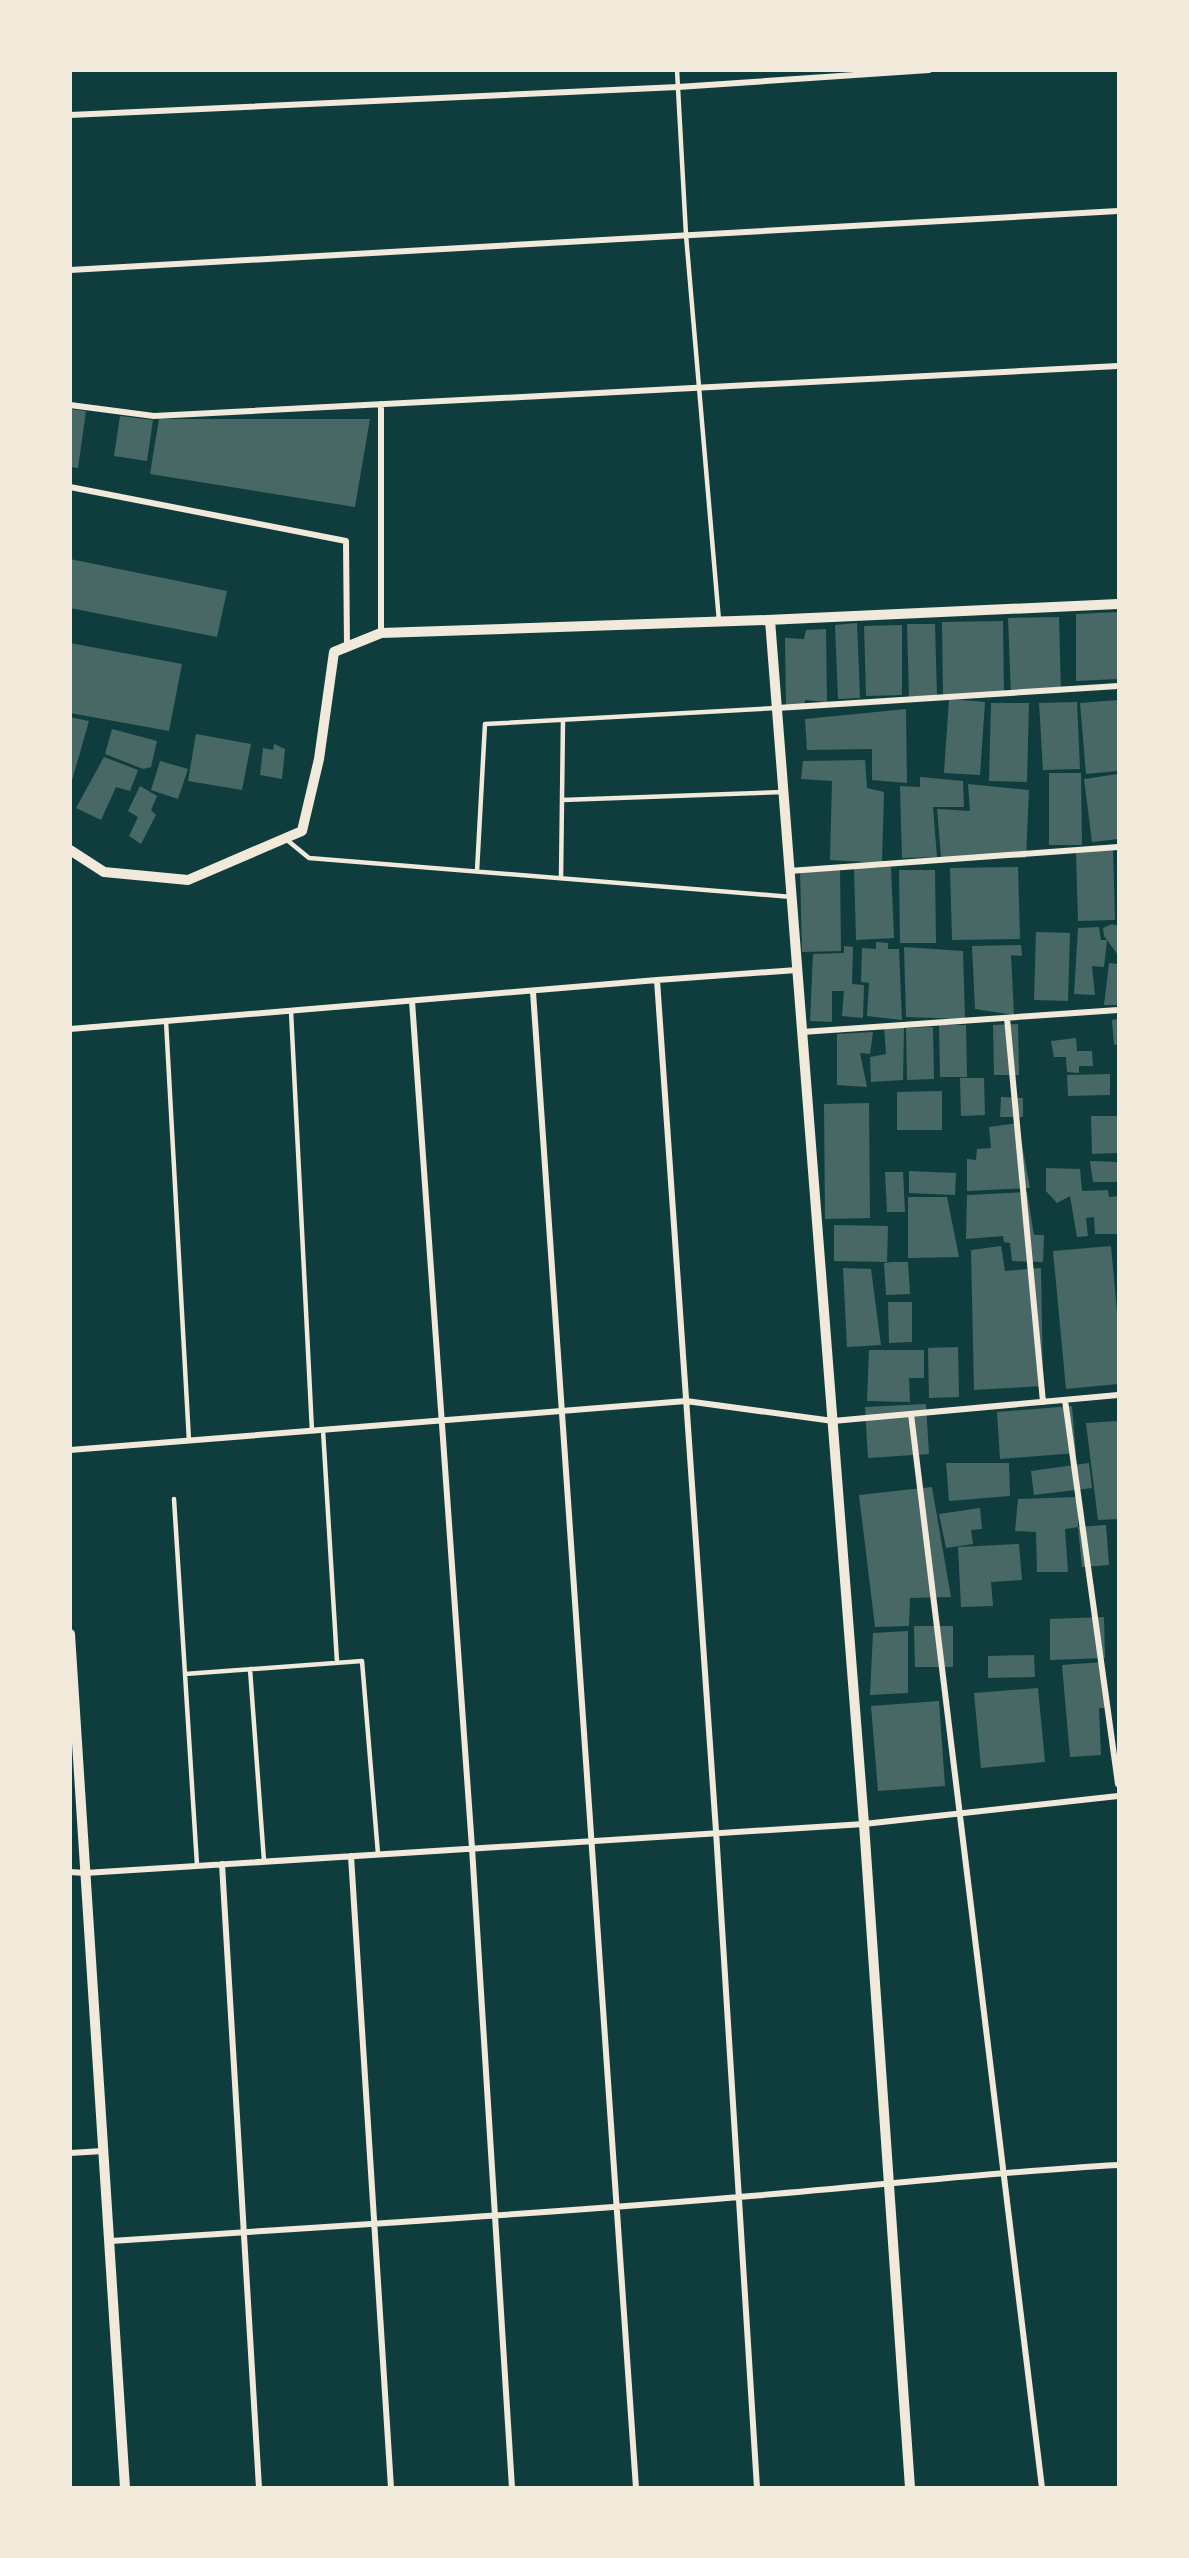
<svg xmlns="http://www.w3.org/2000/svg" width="1189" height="2558" font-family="'Open Sans',sans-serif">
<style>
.building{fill:#486865}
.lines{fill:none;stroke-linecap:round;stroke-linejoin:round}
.service{stroke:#f1e9da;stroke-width:4.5}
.minor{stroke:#f1e9da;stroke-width:6}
.tertiary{stroke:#f1e9da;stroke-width:10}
</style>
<rect width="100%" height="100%" fill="#0f3d3e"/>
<path class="building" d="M70,409L86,411L78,468L70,467Z
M120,416L153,420L147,461L114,456Z
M159,419H370L355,507L150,474Z
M70,559L227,591L217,637L70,608Z
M1118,612V679L1076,681V614Z
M1059,617L1061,693L1011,694L1008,618Z
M1003,621L1004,696H943L942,622Z
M857,623L860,698L838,699L835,625Z
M907,624H935L937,696L909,697Z
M902,625V695L866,696L864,626Z
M826,629L827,702L805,700L804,709L786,707L785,638L804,639L806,630Z
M70,643L182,664L169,731L70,713Z
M949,699L985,702L980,775L944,773Z
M1118,700V771L1086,774L1080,703Z
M1077,702L1080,769L1043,770L1039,703Z
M991,703H1029L1027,782L989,781Z
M906,709L907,783L872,780V749L807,750L805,719Z
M70,717L89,721L71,784H70Z
M112,729L157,741L151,767L143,769L105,754Z
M196,734L251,744L242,790L188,781Z
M274,744L285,749L282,779L260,775L263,748L273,750Z
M104,757L138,770L130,791L116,787L101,820L76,808Z
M865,760L867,788L884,792L882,863L830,860L832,781L801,779L803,761Z
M160,761L188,769L178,799L151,790Z
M1049,773H1081L1082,845H1049Z
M1118,774V839L1092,842L1084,779Z
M920,777L963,781L964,807H933L937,857L902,858L900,786L920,787Z
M968,784L1029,790L1026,858L941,857L937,809L970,811Z
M140,786L157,796L151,810L156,815L141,844L129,836L138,817L128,811Z
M1113,850L1115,920L1078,921L1076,852Z
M891,867L894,938L856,940L854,868Z
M1018,867L1020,939L952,940L950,868Z
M840,868L841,951L802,952L800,869Z
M899,870H935L936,943H900Z
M1112,924L1118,926V955L1104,936L1103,928Z
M1099,927L1101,940H1107L1104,967L1092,966L1095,995L1074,994L1078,928Z
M1036,932L1070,933L1068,1001L1034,1000Z
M876,942L888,943V949H899L902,1020L867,1016L869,983L861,982L862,948L876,949Z
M1021,945L1022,956L1011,955L1014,1015L975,1009L972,946Z
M844,946L853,947L852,984L864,985L863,1018L842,1016L844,991H832V1022L810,1021L813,954L844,953Z
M904,947L963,951L965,1019L906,1017Z
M1109,963L1118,964V1005H1104Z
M1118,1019V1044L1114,1045L1112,1020Z
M1018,1024L1019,1075H994L993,1025Z
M939,1025H966L967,1077H940Z
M884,1027L904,1028L903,1080L871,1082L870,1057L886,1054Z
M933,1027L934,1079L907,1080L906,1028Z
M873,1032L870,1054L860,1053L867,1087L837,1085V1034Z
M1076,1038L1077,1051H1092L1093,1066H1079V1073L1067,1072L1066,1057H1054L1051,1041Z
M1110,1074V1095L1068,1096L1067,1075Z
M960,1078H984L985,1115L961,1116Z
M942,1091V1130H897V1092Z
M1001,1097L1023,1098V1117H1000Z
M869,1103L870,1218L825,1219L824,1104Z
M1091,1116H1118V1153L1092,1154Z
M1018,1123L1030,1188L967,1191V1159L976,1160L977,1149L991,1148L989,1127Z
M1090,1161L1117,1162L1118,1182H1093Z
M1046,1168L1080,1169L1082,1191L1108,1190L1109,1197L1118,1196V1234H1095L1094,1217L1086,1218L1088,1236L1077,1237L1070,1196L1057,1203L1046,1191Z
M909,1171L956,1173L955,1195L909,1193Z
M885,1172H903L905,1212H887Z
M1027,1192L1034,1235H1044L1043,1262L1012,1261L1010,1243L1004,1242L1003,1236L966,1239L967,1195Z
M908,1197H947L959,1257L908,1258Z
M834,1225L888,1226L887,1262L834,1261Z
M1001,1246L1005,1271L1041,1268L1043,1386L974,1390L971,1250Z
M1111,1246L1118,1323V1384L1066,1389L1053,1251Z
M892,1262H908L910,1294L886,1295L884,1263Z
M843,1268L871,1269L881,1345L847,1347Z
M888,1302H912V1342L889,1343Z
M958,1347L959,1397L929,1398L928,1348Z
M869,1350H924V1378H909L910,1402L867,1401Z
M926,1404L929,1454L868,1458L865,1407Z
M1072,1406L1076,1453L1000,1459L997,1412Z
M1118,1421V1519L1098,1520L1086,1423Z
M946,1463H1009L1010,1496L949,1501Z
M1089,1463L1092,1488L1034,1495L1031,1471Z
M932,1487L951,1597L910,1598L909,1626L875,1627L859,1495Z
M1079,1497L1078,1527L1065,1529L1068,1572H1037L1036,1532L1015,1531L1018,1499Z
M980,1508L982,1529L971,1530L973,1544L946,1548L939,1514Z
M1106,1525L1109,1565L1082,1567L1078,1527Z
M1019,1544L1022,1580L991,1582L993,1606L961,1607L958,1547Z
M1104,1617L1105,1658L1050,1660V1619Z
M914,1626H953V1667H915Z
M908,1631V1693L870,1695L873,1633Z
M1034,1655L1035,1677L988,1678V1656Z
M1103,1662L1108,1708H1099L1101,1755L1070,1757L1062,1665Z
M1038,1688L1045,1762L981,1768L974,1693Z
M939,1701L945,1786L878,1791L871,1706Z"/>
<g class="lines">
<path class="service" d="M677,70L686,235L719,621
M562,800L783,792
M287,840L309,858L792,897
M477,871L485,724L777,708
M561,878L563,720
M291,1011L312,1431
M166,1021L189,1441
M323,1430L337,1662
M174,1499L197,1865
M250,1669L264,1861
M185,1674L362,1661L378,1854"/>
<path class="minor" d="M70,115L678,87L929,70
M70,270L1118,211
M70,405L154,416L1118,366
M70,487L346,541L347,646
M381,633V404
M777,708L1118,686
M789,871L1118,847
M657,980L716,1831L757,2488
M533,992L636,2488
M412,1001L472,1848L512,2488
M1007,1018L1043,1402
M70,1029L657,980L797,970
M802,1032L1118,1010
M1065,1400L1118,1784
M911,1414L1042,2488
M70,1450L686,1401L833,1421L1118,1395
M351,1856L391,2488
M222,1864L259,2488
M70,1872L85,1873L864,1824L1118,1796
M70,2153L103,2151
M110,2241C319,2227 529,2215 739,2197C865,2187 991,2172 1118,2165"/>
<path class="tertiary" d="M770,620L864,1824L910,2488
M70,850L104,872L188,880L302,831L319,759L334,652L381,633L767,620L1118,604
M70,1634L125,2488"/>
</g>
<rect width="1189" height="2558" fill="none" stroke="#f1e9da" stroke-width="144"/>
</svg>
